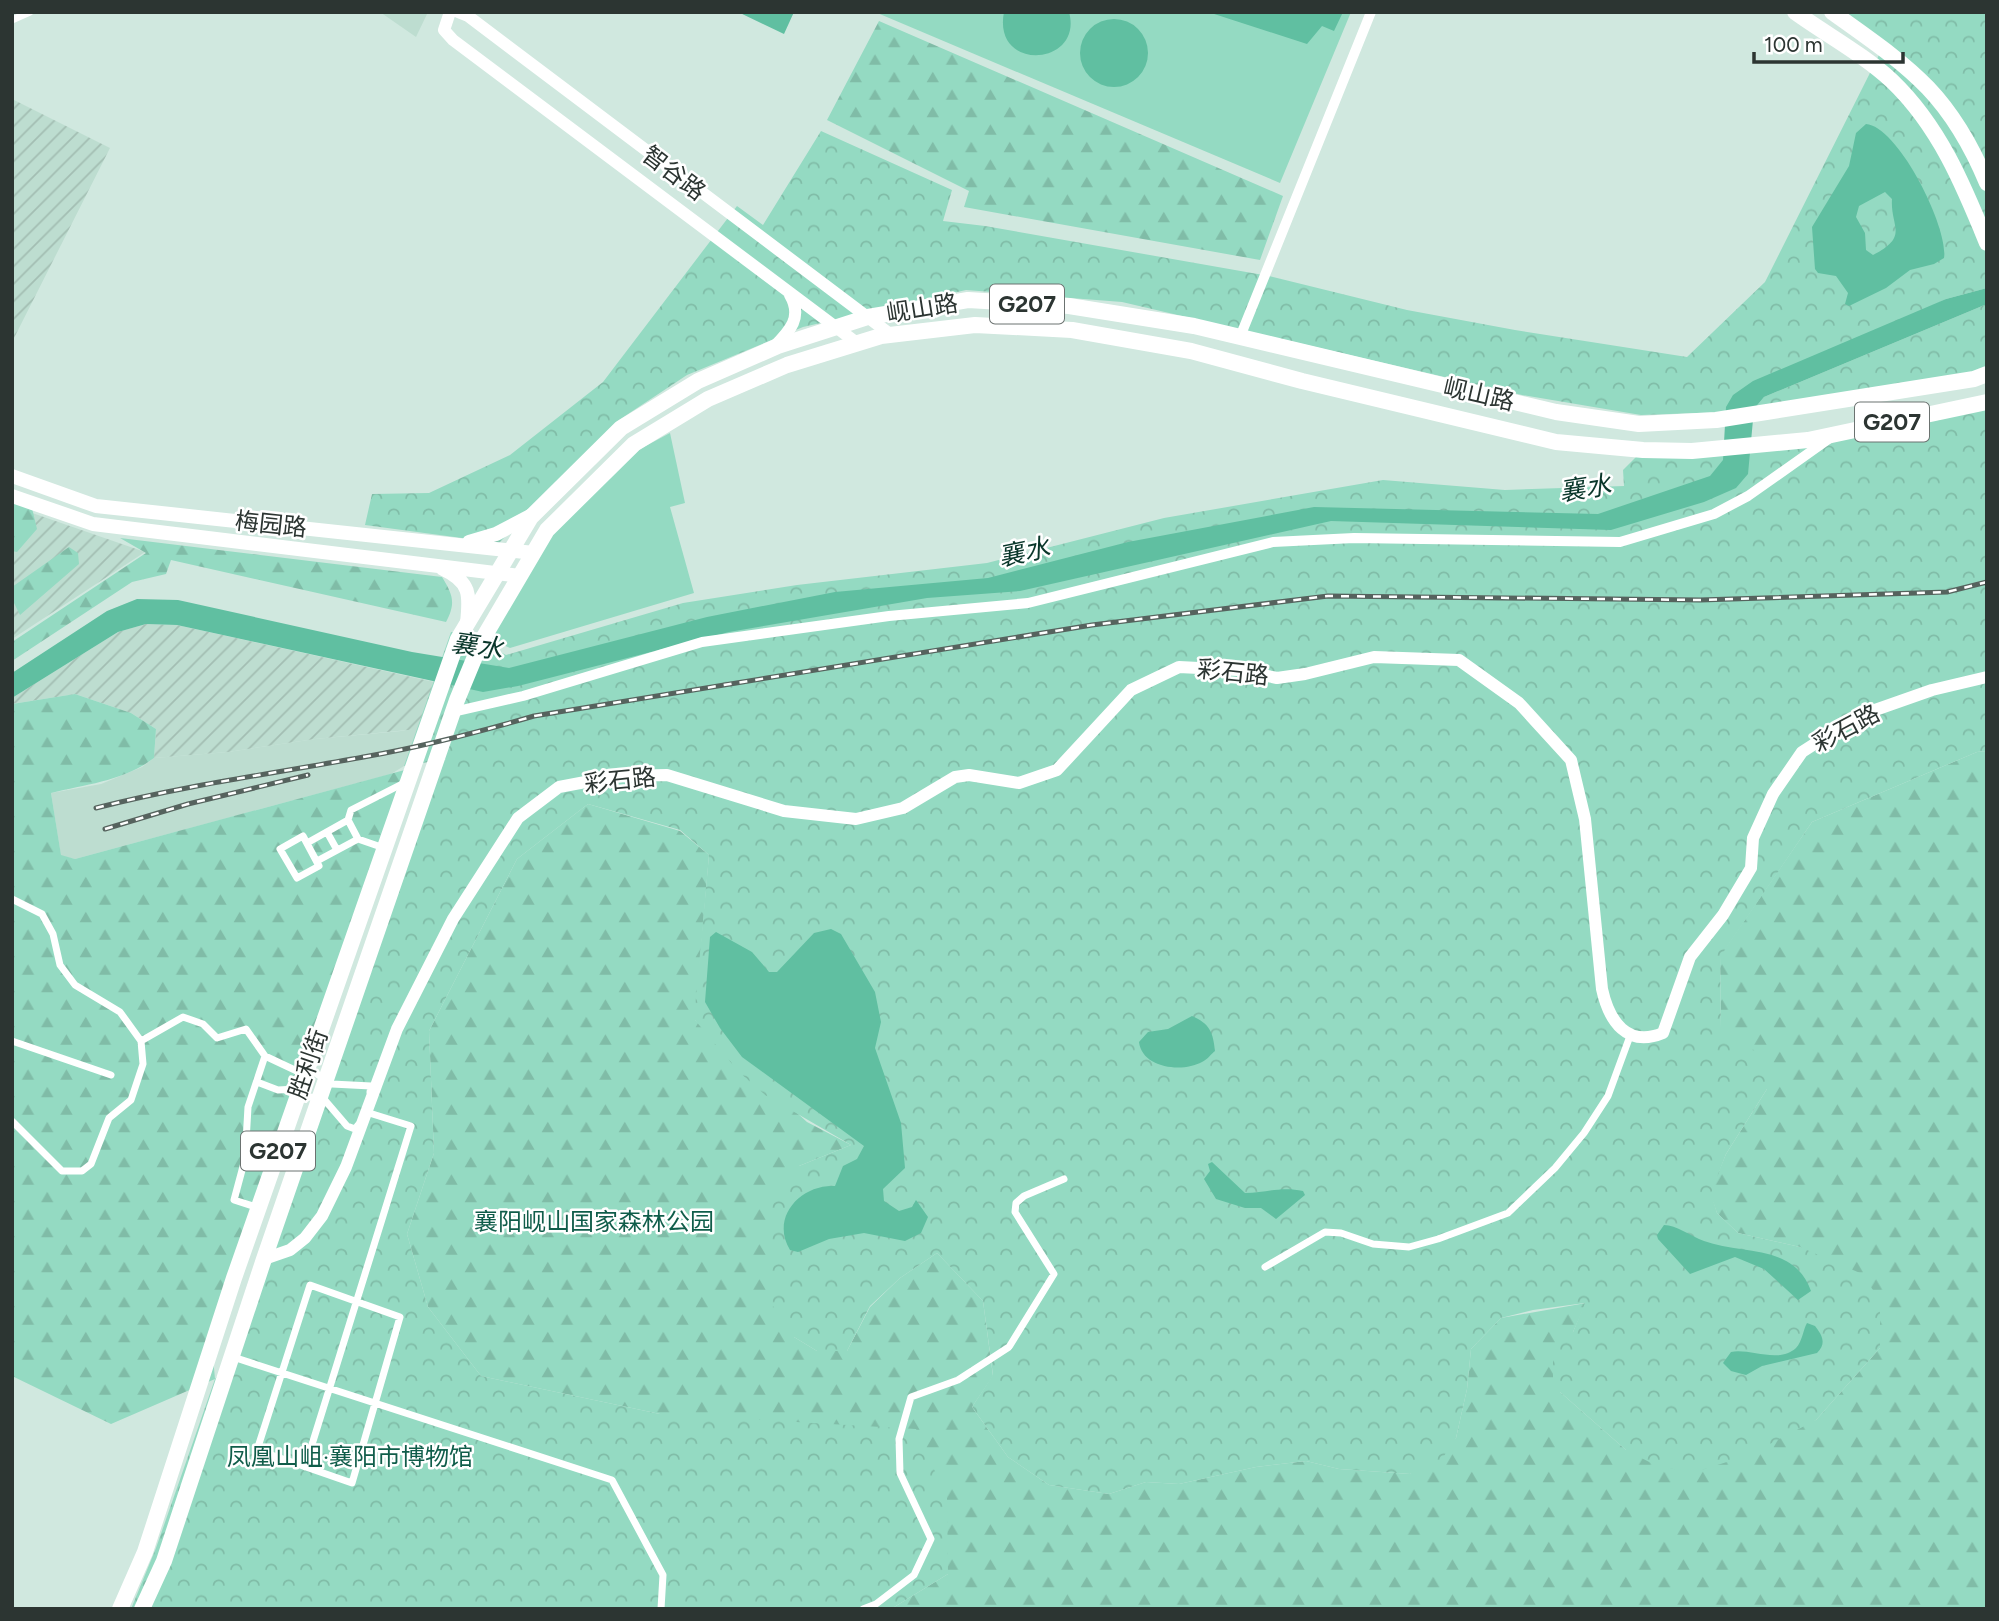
<svg xmlns="http://www.w3.org/2000/svg" width="1999" height="1621" font-family="Figtree,'Noto Sans SC',sans-serif">
<style>
.built{fill:#bdddd0}
.industrial{fill:url(#industrial-furrows)}
.green{fill:#94dac2}
.forest{fill:url(#forest-firs)}
.park{fill:url(#park-crowns)}
.water{fill:#60bfa1;fill-rule:evenodd}
.lines{fill:none;stroke-linecap:round;stroke-linejoin:round}
.pedestrian{stroke:#fff;stroke-width:7}
.minor{stroke:#fff;stroke-width:10}
.tertiary{stroke:#fff;stroke-width:12}
.secondary{stroke:#fff;stroke-width:14}
.primary{stroke:#fff;stroke-width:16}
.trunk{stroke:#fff;stroke-width:16}
.rail-casing{stroke:#56635e;stroke-width:5}
.rail{stroke:#fff;stroke-width:2.5;stroke-dasharray:8;stroke-linecap:butt}
.labels{text-anchor:middle;dominant-baseline:central;stroke-width:5;stroke-linejoin:round;paint-order:stroke}
.shield{fill:#fff;stroke:#6b7270;stroke-width:2}
.shield-label{font-size:23px;font-weight:bold;fill:#2c3532}
.street-label{font-size:24px;fill:#2c3532;stroke:#fff}
.park-label{font-size:24px;fill:#105d4a;stroke:#fff}
.water-label{font-size:26px;font-style:italic;fill:#09362a;stroke:#fff}
</style>
<defs>
<pattern id="industrial-furrows" width="10" height="10" patternUnits="userSpaceOnUse" patternTransform="scale(1.75)"><rect width="10" height="10" fill="#bdddd0"/><path d="M-1 1l2-2M0 10L10 0M9 11l2-2" fill="none" stroke="#a3beb3"/></pattern>
<pattern id="forest-firs" width="22" height="20" patternUnits="userSpaceOnUse" patternTransform="scale(1.75)"><rect width="22" height="20" fill="#94dac2"/><path d="M5 1l3.5 6h-7zM16 11l3.5 6h-7z" fill="#80bca7"/></pattern>
<pattern id="park-crowns" width="20" height="18" patternUnits="userSpaceOnUse" patternTransform="scale(1.75)"><rect width="20" height="18" fill="#94dac2"/><path d="M2 6a3 3 0 1 1 6 0M12 15a3 3 0 1 1 6 0" fill="none" stroke="#80bca7"/></pattern>
</defs>
<rect width="100%" height="100%" fill="#d0e8df"/>
<path class="built" d="M380,12H428L416,37Z
M531,709L540,744L404,766L391,774L75,859L61,856L51,793L101,784L142,767L154,758L228,752L315,739L401,731Z"/>
<path class="industrial" d="M12,99L110,148L12,342Z
M12,506L145,552L12,639Z
M146,624L177,625L434,682L418,729L315,739L228,752L154,758L156,729L131,713L75,694L12,704V698L118,632Z"/>
<path class="green" d="M875,12H1351L1280,183Z
M670,433L685,503L670,507L694,593L510,648L490,639L552,531L640,449Z"/>
<path class="forest" d="M879,21L1283,196L1260,260L964,207L969,191L827,120Z
M12,501L32,508L37,529L17,552L12,551Z
M120,538L442,577C453,595 456,603 446,622L171,560L166,574L132,582L12,661V642L146,553Z
M69,547L78,553L79,564L20,615L12,599V587Z
M75,694L131,713L156,729L154,758C124,781 87,784 51,793L61,855L75,859L412,768L212,1346L215,1379L111,1424L12,1376V704Z
M1987,751V1609H891L948,1574L660,1414L481,1376L428,1307L407,1234L434,1153L429,1031L517,859L588,804L680,831L709,855L695,1020L807,1122L851,1145L799,1166L794,1337L817,1351H847L870,1307L900,1278L937,1253L983,1301L993,1376L972,1407L1008,1457L1049,1485L1109,1494L1146,1482L1179,1484L1256,1467L1306,1461L1339,1469L1410,1474L1456,1438L1467,1389L1471,1349L1501,1318L1586,1303L1573,1332L1560,1392L1626,1450L1816,1420L1880,1348L1800,1247L1738,1233L1717,1213L1710,1193L1726,1154L1767,1089L1721,1029L1720,956L1812,822L1977,752Z"/>
<path class="park" d="M1832,12H1987V288L1946,299L1726,412L1641,415L1522,395L1122,302L966,290L803,327L687,375L619,420L499,543L365,525L372,494L429,493L510,455L603,382L737,206L763,225L821,131L952,190L943,221L985,226L1269,276L1407,310L1515,330L1687,357L1765,282L1882,49Z
M1987,304V374L1754,409L1764,397Z
M1987,402V751L1977,752L1812,822L1720,957L1721,1028L1770,1061L1767,1089L1726,1154L1711,1193L1717,1213L1738,1233L1800,1247L1860,1273L1880,1299V1348L1816,1420L1749,1455L1692,1473L1655,1465L1626,1450L1560,1392L1553,1378V1359L1565,1338L1573,1332L1585,1303L1533,1310L1501,1318L1471,1349L1467,1389L1456,1438L1440,1462L1410,1474L1339,1469L1306,1461L1256,1467L1179,1484L1146,1482L1109,1494L1049,1485L1008,1457L972,1407L993,1375L983,1301L937,1253L900,1278L870,1306L847,1351H817L794,1337L773,1306L767,1239L770,1194L799,1166L851,1145L765,1095L739,1072L694,1019L709,855L680,830L588,804L517,859L429,1031L434,1153L407,1234L428,1307L481,1376L660,1414L916,1429L947,1498L948,1574L891,1609H131L156,1548L215,1379L233,1357L434,766L446,759L404,766L451,632L466,634L506,655L683,603L797,585L987,563L1164,518L1383,480L1505,490L1624,486L1623,470L1643,450L1723,448Z"/>
<path class="water" d="M738,12H794L784,34Z
M1004,12H1069C1084,66 992,73 1004,12Z
M1208,12H1343L1334,31L1322,26L1307,44Z
M1080 53a34 34 0 1 1 68 0a34 34 0 1 1-68 0Z
M1866,124C1898,126 1949,228 1944,258L1934,264L1910,270L1886,288L1849,306L1845,304L1848,293L1836,276L1818,273L1815,269L1812,227L1849,166L1856,133ZM1885,192L1892,199C1890,227 1910,236 1873,255L1866,250L1865,233L1856,217L1859,206Z
M1987,288V304L1764,397L1754,409L1748,474L1736,488L1704,502L1611,530L1331,521L1020,591L927,598L729,632L518,686L483,692L177,625L146,624L118,632L12,698V673L107,611L137,599L178,600L412,652L509,668L707,617L835,592L988,578L1128,542L1314,507L1598,514L1710,476L1723,460L1726,407L1733,395L1753,381L1946,299Z
M831,929L841,934L875,992L881,1022L875,1048L901,1123L905,1168L883,1189L884,1201L899,1211L912,1207L916,1200L928,1217L921,1233L905,1241L864,1233L829,1239L798,1252L790,1250C770,1217 801,1184 835,1186L843,1166L857,1159L864,1146L742,1057L720,1028L705,1002L710,937L716,932L752,952L769,972H777L814,933Z
M1192,1016C1210,1024 1213,1032 1215,1051C1211,1054 1207,1060 1202,1062C1182,1073 1142,1068 1139,1042L1148,1032L1168,1029Z
M1212,1162L1245,1193C1266,1193 1281,1186 1303,1191L1305,1195L1276,1219L1261,1208H1245L1216,1199L1204,1179L1210,1171L1208,1164Z
M1664,1225C1676,1225 1691,1236 1704,1241C1741,1255 1794,1243 1811,1291L1798,1300L1764,1269L1735,1257L1690,1274L1658,1239L1657,1235Z
M1807,1323L1815,1326C1822,1335 1827,1343 1817,1353L1762,1366L1746,1375L1731,1371L1723,1363L1731,1352C1750,1348 1778,1364 1796,1348C1802,1342 1803,1330 1807,1323Z"/>
<g class="lines">
<path class="pedestrian" d="M12,20L30,12
M327,832L337,850
M303,836L319,866L297,878L280,849Z
M307,843L348,820
M384,848L358,839L348,820L351,810L404,783
M317,861L358,839
M12,899L42,914L53,934L60,965L75,985L120,1012L141,1041L143,1064L131,1100L109,1118L91,1164L82,1171H62L12,1121
M12,1041L111,1075
M141,1041L183,1017L203,1024L217,1038L246,1029L265,1056
M265,1056L299,1072H314L332,1084L371,1086L370,1092
M257,1082L278,1090L296,1089L308,1097L323,1098L347,1126L355,1129L358,1125
M259,1208L234,1200L245,1159L248,1107L265,1056
M1265,1267L1325,1232L1341,1233L1373,1244L1409,1247L1438,1239L1508,1213L1555,1168L1584,1133L1608,1096L1630,1036
M310,1285L400,1317L352,1483L257,1450Z
M233,1357L612,1480L663,1575L661,1609
M305,1467L411,1126L366,1112
M863,1609L876,1604L914,1575L931,1539L900,1473L899,1439L911,1397L958,1380L1009,1347L1054,1274L1015,1212L1016,1203L1024,1196L1064,1179"/>
<path class="minor" d="M1240,337L1371,12
M453,712L523,696L702,642L889,616L1028,603L1273,542L1354,538L1620,542L1714,514L1748,496L1830,438"/>
<path class="tertiary" d="M450,12L444,30L453,40L857,343
M458,12L468,16L890,334
M774,347C790,331 803,317 790,295
M264,1259L290,1250L305,1238L322,1216L346,1167L397,1029L453,919L518,818L559,787L617,776L667,775L784,811L856,819L903,808L955,777L969,775L1019,783L1057,770L1131,690L1179,667L1238,670L1277,678L1305,674L1374,657L1459,660L1519,703L1571,760L1585,819L1602,989C1609,1021 1627,1048 1663,1033L1690,957L1723,915L1751,868L1753,838L1773,794L1802,752L1858,716L1932,690L1987,677"/>
<path class="secondary" d="M12,476L96,506L534,553
M12,496L93,524L520,576
M469,542L496,534L534,514
M443,569C471,582 470,595 467,623"/>
<path class="primary" d="M1795,12C1827,35 1864,55 1892,81C1939,126 1963,184 1987,243
M1832,12C1909,67 1949,92 1987,183"/>
<path class="trunk" d="M120,1609L145,1552L234,1278L458,639L531,517L621,428L698,381L778,346L868,317L968,300L1069,306L1194,326L1556,412L1639,424L1716,420L1974,379L1987,374
M142,1609L164,1561L264,1259L457,700L481,642L547,530L634,444L708,399L787,365L881,336L975,325L1072,330L1191,351L1302,381L1556,442L1643,450L1692,451L1808,440L1987,402"/>
<defs>
<path id="rail" d="M96,808C186,785 277,773 369,756C425,746 479,732 534,716L1092,625L1328,596L1700,600L1947,592L1987,582
M105,829L188,804L308,775"/>
</defs>
<use href="#rail" class="rail-casing"/>
<use href="#rail" class="rail"/>
</g>
<g class="labels">
<g class="shield">
<rect x="990" y="284.5" width="74" height="39" rx="5"/>
<rect x="1855" y="402.5" width="74" height="39" rx="5"/>
<rect x="241" y="1131.5" width="74" height="39" rx="5"/>
</g>
<g class="shield-label">
<text x="1027" y="304">G207</text>
<text x="1892" y="422">G207</text>
<text x="278" y="1151">G207</text>
</g>
<g class="street-label">
<text transform="translate(674 173) rotate(37)">智谷路</text>
<text transform="translate(922 308) rotate(-9)">岘山路</text>
<text transform="translate(1479 394) rotate(13)">岘山路</text>
<text transform="translate(271 524) rotate(6)">梅园路</text>
<text transform="translate(1233 672) rotate(6)">彩石路</text>
<text transform="translate(1846 728) rotate(-28)">彩石路</text>
<text transform="translate(620 780) rotate(-6)">彩石路</text>
<text transform="translate(308 1064) rotate(-71)">胜利街</text>
</g>
<g class="park-label">
<text x="594" y="1221">襄阳岘山国家森林公园</text>
<text x="350" y="1456">凤凰山岨·襄阳市博物馆</text>
</g>
<g class="water-label">
<text transform="translate(1585 488) rotate(-9)">襄水</text>
<text transform="translate(1024 552) rotate(-12)">襄水</text>
<text transform="translate(477 646) rotate(8)">襄水</text>
</g>
</g>
<rect width="1999" height="1621" fill="none" stroke="#2c3532" stroke-width="28"/>
<path d="M1754 52v10h149v-10" fill="none" stroke="#2c3532" stroke-width="3.5"/>
<text x="1764" y="52" font-size="21" fill="#2c3532" stroke="#ffffff" stroke-width="5" paint-order="stroke">100 m</text>
</svg>
